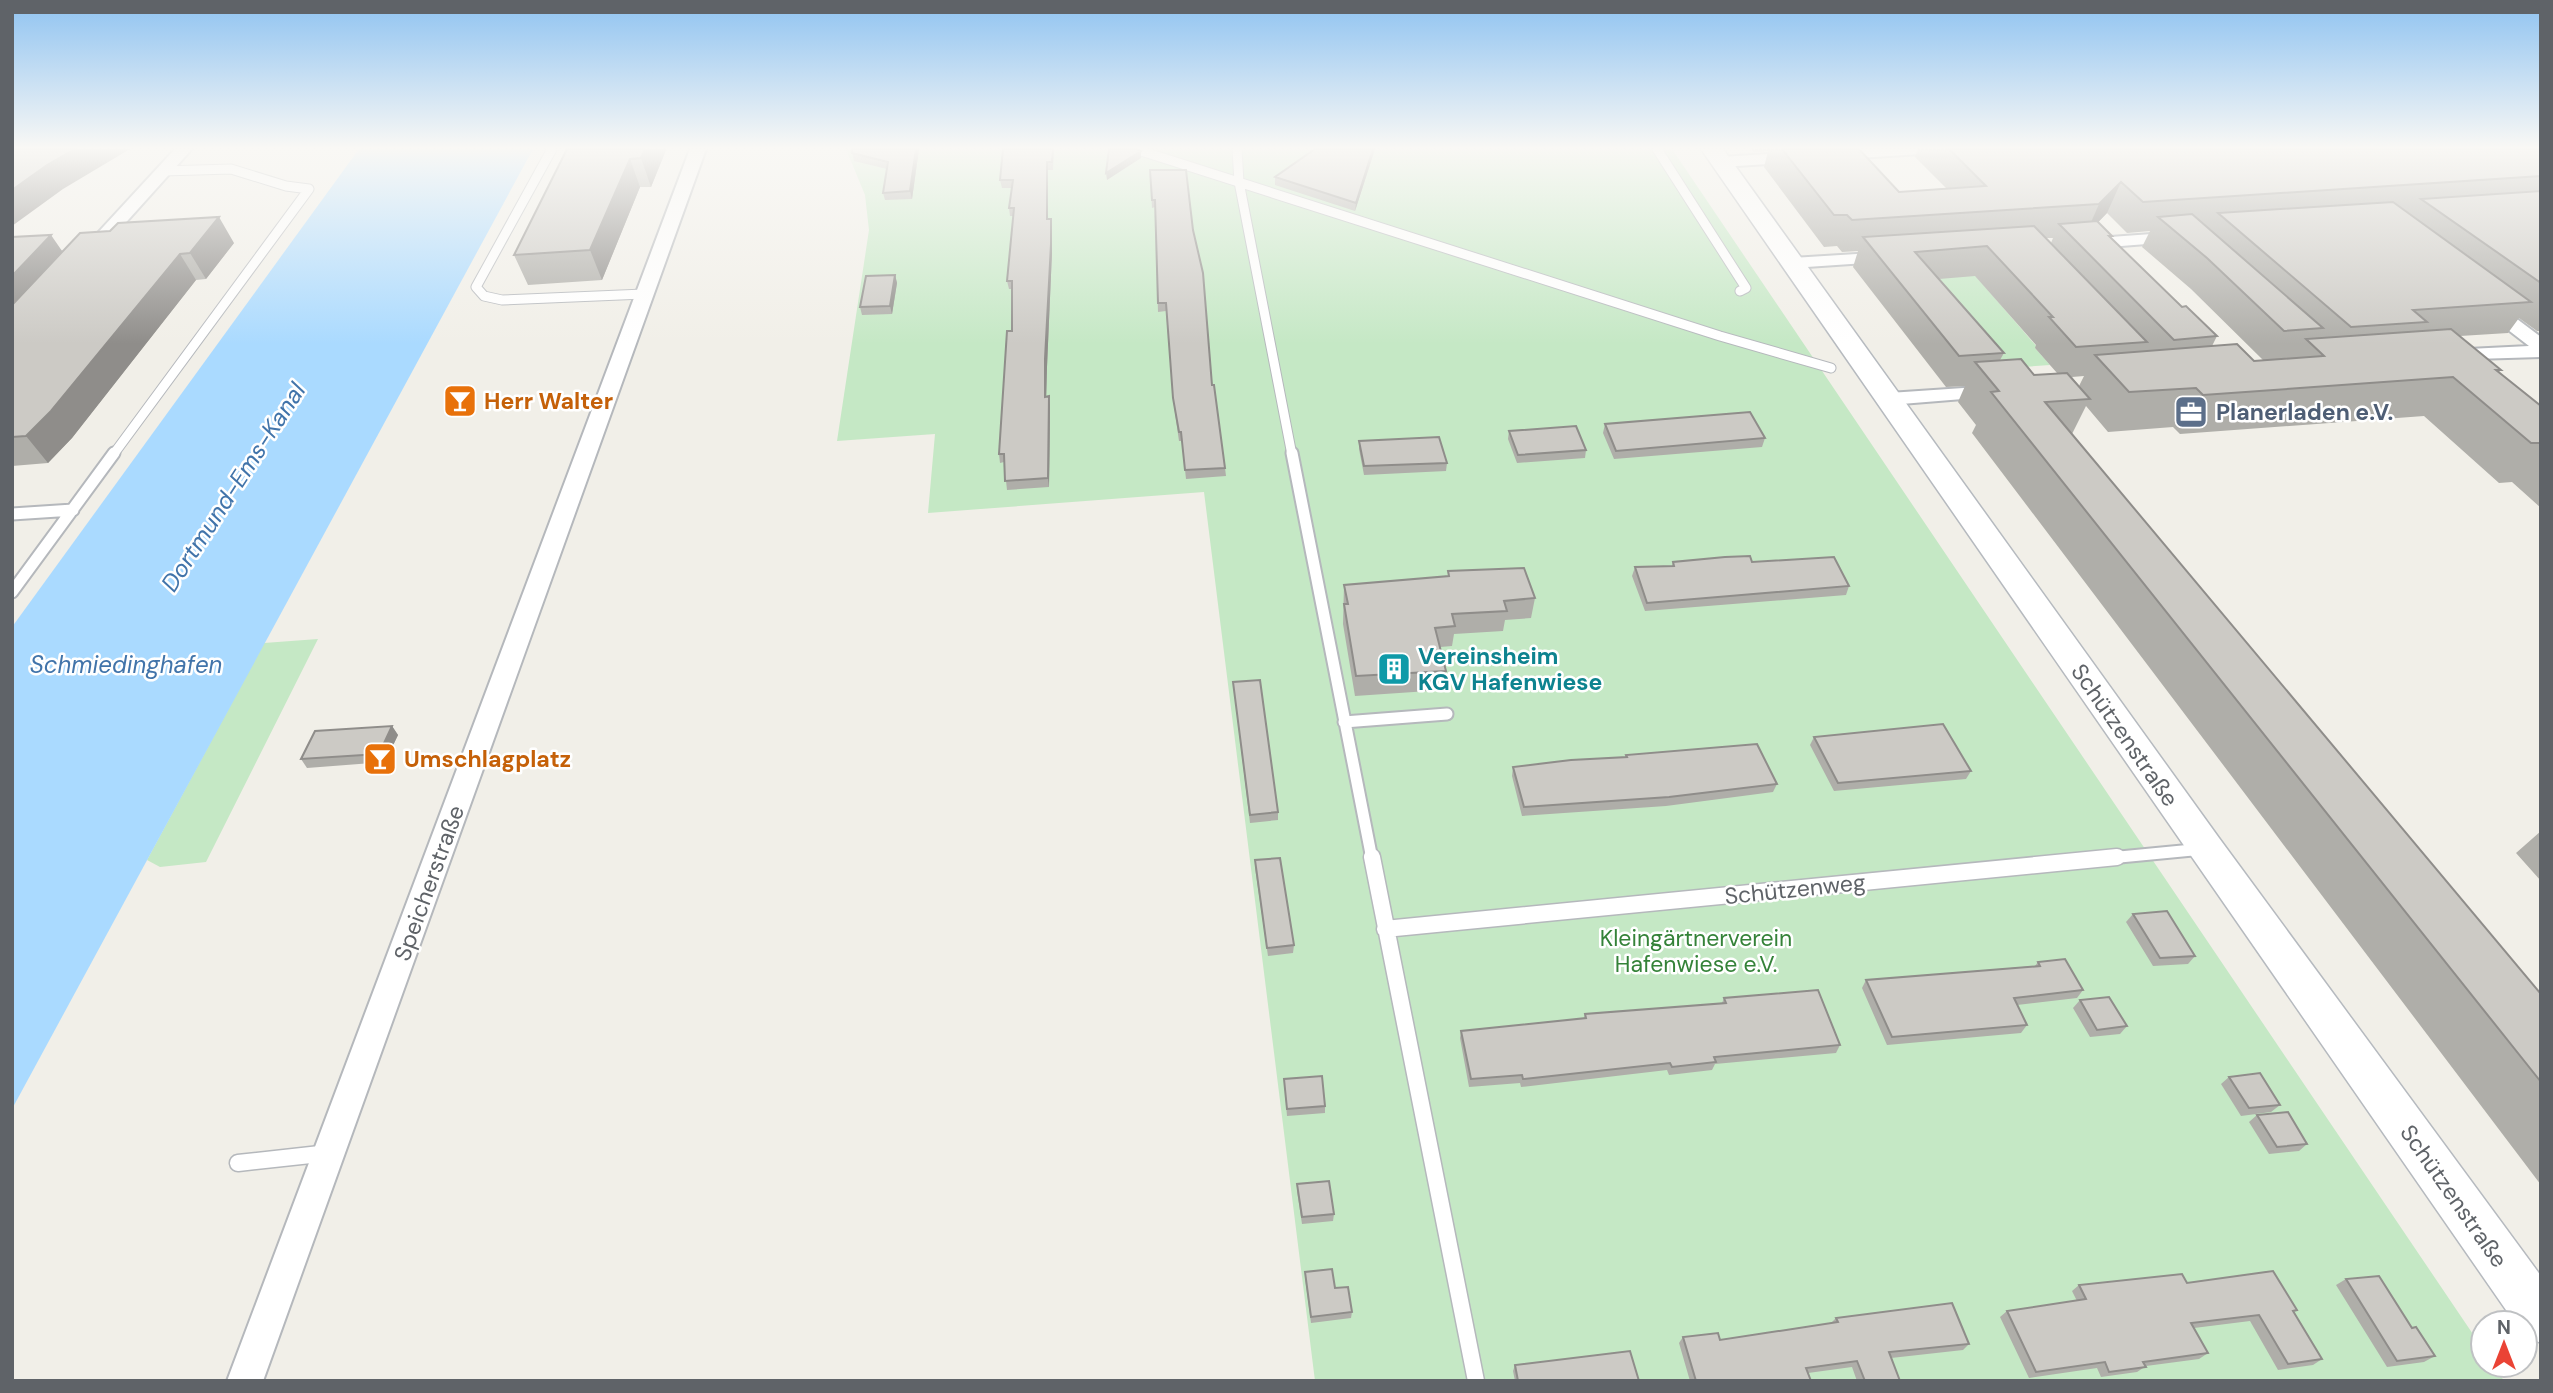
<svg xmlns="http://www.w3.org/2000/svg" width="2553" height="1393" font-family="'DM Sans',sans-serif">
<style>
.green{fill:#c5e8c5}
.water{fill:#aadaff}
.lines{fill:none;stroke-linecap:round;stroke-linejoin:round}
.lane-far2-casing{stroke:#b5b8bc;stroke-width:11}
.lane-far1-casing{stroke:#b5b8bc;stroke-width:15}
.lane-casing{stroke:#b5b8bc;stroke-width:19}
.street-casing{stroke:#b5b8bc;stroke-width:4}
.secondary-casing{stroke:#b6babf;stroke-width:3}
.lane-far2{stroke:#fff;stroke-width:9}
.lane-far1{stroke:#fff;stroke-width:11}
.lane{stroke:#fff;stroke-width:16}
.street{fill:#fff;fill-rule:evenodd}
.secondary{fill:#fff;fill-rule:evenodd}
.wall{fill:#afaea9;fill-rule:evenodd}
.shaded-wall{fill:#8f8d8a}
.building{fill:#cccac5;stroke:#8f8d8a;stroke-width:2}
.labels{text-anchor:middle;dominant-baseline:central;stroke-width:5;stroke-linejoin:round;paint-order:stroke}
.food-label{font-size:23px;font-weight:bold;fill:#c56008;stroke:#fff;text-anchor:start}
.service-label{font-size:23px;font-weight:bold;fill:#4e5e75;stroke:#fff;text-anchor:start}
.culture-label{font-size:23px;font-weight:bold;fill:#0d838f;stroke:#fff;text-anchor:start}
.street-label{font-size:23px;fill:#5f6368;stroke:#fff}
.park-label{font-size:23px;fill:#348238;stroke:#fff}
.water-label{font-size:24px;font-style:italic;fill:#4174aa;stroke:#fff}
</style>
<rect width="100%" height="100%" fill="#f1efe8"/>
<path class="green" d="M846,149H1672L2483,1349V1365H2494L2504,1381H1315L1204,492L928,513L935,434L837,441L869,230L865,195Z
M1918,268L1974,274L2038,348H2035L2050,365L1979,370Z
M318,639L206,862L160,867L147,860L264,643Z"/>
<path class="water" d="M359,149H533L12,1109V627Z"/>
<g class="lines">
<defs>
<path id="lane-far2" d="M552,149L476,287L484,296L502,300L644,294
M1135,149L1720,336L1831,368
M1237,149L1239,182L1292,455
M1657,149L1746,288L1740,291
M113,455L309,189L286,186L231,169L163,171"/>
<path id="lane-far1" d="M1292,453L1372,859
M12,514L73,510
M12,592L114,453
M1344,722L1447,714
M2099,859L2203,849"/>
<path id="lane" d="M1372,857L1476,1381
M1385,929L2117,857
M238,1163L329,1153"/>
<path id="street" d="M175,149H192L93,259H81L78,255L81,251Z
M690,149H706L263,1381H227Z
M1848,149H1928L1920,154L1721,167L1713,162L1721,157Z
M2179,232L2187,237L2185,241L2083,249L2074,244L2083,239Z
M1889,252L1895,253L1898,257L1895,261L1792,268L1783,263L1792,258Z
M2487,300L2493,301L2541,337V357L2441,360L2439,356L2441,352L2448,350L2529,346L2481,309L2478,305L2481,301Z
M1993,386L2000,388L2003,392L2000,396L1889,405L1879,399L1889,393Z"/>
<path id="secondary" d="M1701,149H1723L2219,838L2541,1276V1343L2525,1336V1323H2515Z"/>
</defs>
<use href="#lane-far2" class="lane-far2-casing"/>
<use href="#lane-far1" class="lane-far1-casing"/>
<use href="#lane" class="lane-casing"/>
<use href="#street" class="street-casing"/>
<use href="#secondary" class="secondary-casing"/>
<use href="#lane-far2" class="lane-far2"/>
<use href="#lane-far1" class="lane-far1"/>
<use href="#lane" class="lane"/>
<use href="#street" class="street"/>
<use href="#secondary" class="secondary"/>
</g>
<path class="wall" d="M567,149L666,150L651,187H640L602,280L528,285L514,255Z
M919,149L912,199L885,200L883,193L887,169L854,161L852,153Z
M1003,149H1054L1053,170H1048V219L1052,227V252L1047,367L1046,397L1050,405L1049,487L1007,490L1004,462L1000,463L999,454L1012,331V289H1009L1007,281L1013,216H1010L1009,208L1012,188H1002L1000,180Z
M1375,149L1355,211L1275,185V177Z
M1751,149H1859L1899,192L1946,188L1915,157L1918,149H2541V331H2537L2519,318L2508,333L2460,336L2501,370L2499,372L2541,406V508L2512,482L2499,483L2424,416L2180,434L2173,427L2108,432L2086,406L2072,434L2541,994V1185L1972,433L1976,425L1958,402L1965,386L1946,387L1853,267L1858,251L1842,252L1837,246L1824,247L1764,167L1768,151L1753,152ZM2107,213L2127,233L2150,231L2142,247L2191,289L2263,360L2254,361L2212,346L2217,336L2182,307L2111,238L2112,236L2098,222ZM2046,238H2053L2051,243ZM1975,276L2036,345L2035,348L2057,373L2034,375L2000,360L2004,353L1939,279ZM2084,376L2079,386L2072,377Z
M1150,170L1212,385L1225,468L1226,476L1186,479L1182,441H1179L1174,406L1166,311L1158,312L1155,207L1152,208Z
M12,237L63,251L234,243L206,279L196,280L72,438L48,463L12,466Z
M895,275L897,283L892,314L862,315L860,307Z
M1605,424L1765,438L1762,447L1614,459L1603,433Z
M1509,431L1586,450L1585,458L1517,463L1508,439Z
M1359,441L1447,463L1446,471L1364,475L1359,449Z
M1673,562H1752L1849,586L1846,595L1645,611L1632,576L1635,567L1672,566Z
M1448,571L1535,598L1531,618L1505,620L1503,631L1454,634L1452,646L1440,647L1446,671L1443,690L1355,696L1343,624L1344,585L1448,576Z
M1233,682L1278,812V820L1250,823Z
M392,726L398,735L385,762L307,768L301,759Z
M1814,737L1971,771L1966,779L1834,791L1810,745Z
M1626,755L1777,784L1773,792L1666,806L1522,816L1512,776L1513,767L1625,757Z
M2541,831V881L2516,853Z
M1255,860L1294,945L1293,953L1268,956L1255,868Z
M2133,914L2195,956L2188,964L2153,966L2126,922Z
M2038,962L2083,990L2077,998L2017,1005L2027,1025L2021,1033L1887,1045L1862,988L1866,980L2035,966Z
M1724,998L1840,1045L1836,1053L1715,1064L1712,1070L1669,1075L1667,1070L1521,1087L1520,1083L1469,1087L1460,1038L1461,1031L1584,1018L1585,1014L1722,1003Z
M2080,1000L2127,1026L2120,1034L2090,1037L2073,1008Z
M2229,1077L2280,1105L2271,1112L2241,1116L2221,1084Z
M1284,1079L1325,1106V1113L1287,1116Z
M2257,1115L2307,1144L2299,1151L2269,1154L2249,1122Z
M1297,1184L1334,1214L1333,1221L1302,1224L1297,1191Z
M1305,1272L1335,1288L1352,1312L1351,1318L1311,1323L1305,1278Z
M2346,1279L2412,1328L2435,1356L2424,1362L2387,1367L2336,1285Z
M2187,1283L2297,1310L2294,1312L2322,1359L2313,1365L2278,1370L2250,1321L2194,1328L2208,1353L2199,1359L2146,1366L2137,1372L2101,1377L2097,1368L2029,1378L2000,1317L2007,1311L2077,1301L2072,1291L2079,1285Z
M1836,1318L1969,1344L1963,1350L1891,1358L1900,1381H1857L1852,1367L1808,1373L1811,1381H1690L1679,1343L1683,1337L1720,1340L1831,1323Z
M1515,1365L1639,1381H1515L1513,1371Z"/>
<path class="shaded-wall" d="M75,149H130L63,189L12,226V190L47,165Z
M645,149H666V150L651,187L641,158Z
M916,149H919L912,199L910,191Z
M1373,149H1375L1355,211L1356,203Z
M1141,151V158L1107,180L1106,173Z
M630,159L640,187L602,280L590,250Z
M1047,162L1048,170V227L1047,219Z
M2121,182L2107,213L2085,236L2099,204Z
M219,217L234,243L206,279L190,253Z
M1051,219L1052,252L1047,367L1046,405L1045,397V359Z
M51,235L69,261L12,323V276Z
M180,254L196,280L72,438L48,463L26,436Z
M895,275L897,283L892,314L890,306Z
M1049,396L1050,405L1049,487L1048,478Z
M392,726L398,735L385,762L379,754Z"/>
<path class="building" d="M12,149H75L47,165L12,190Z
M567,149H645L641,158L630,159L590,250L514,255Z
M852,149H916L910,191L883,193L888,162L852,153Z
M1003,149H1053L1052,162H1047V219H1051V244L1045,359V397L1049,396L1048,478L1005,481L1004,454H999L1007,331H1012V281H1007L1014,208H1009L1013,180H1000Z
M1109,149H1137L1141,151L1106,173Z
M1315,149H1373L1356,203L1275,177Z
M1782,149H1859L1899,192L1986,186L1949,149H2541V176L2143,202L2121,182L2099,204L1852,220L1847,215H1834Z
M1150,170H1186L1193,230L1203,273L1212,385H1214L1225,468L1185,470L1181,432H1179L1173,398L1166,303H1158L1155,200H1152Z
M2541,191V283L2421,199Z
M2393,202L2531,302L2413,310L2427,322L2351,327L2218,213Z
M2192,214L2323,328L2284,331L2207,258L2158,217Z
M219,217L190,253L180,254L51,411L26,436L12,437V305L80,233L110,231L118,223Z
M2097,221L2112,236H2109L2182,307L2186,306L2217,336L2174,340L2059,224Z
M2034,226L2147,342L2076,347L2049,317H2053L1987,246L1915,252L2004,353L1959,356L1863,237Z
M51,235L12,276V237Z
M895,275L890,306L860,307L866,276Z
M2451,329L2501,370H2496L2541,406V443H2531L2453,377L2203,395L2196,388L2129,392L2095,355L2237,344L2254,361L2324,356L2306,339Z
M2021,359L2034,375L2067,373L2090,399L2045,402L2541,994V1082L1991,392L1999,391L1975,362Z
M1750,412L1765,438L1616,451L1605,424Z
M1576,426L1586,450L1518,455L1509,431Z
M1439,437L1447,463L1364,466L1359,441Z
M1750,556L1752,562L1834,557L1849,586L1647,603L1635,567L1674,566L1673,562L1725,557Z
M1524,568L1535,598L1504,601L1507,611L1452,614L1455,626L1435,628L1446,671L1356,676L1344,604H1348L1344,585L1449,576L1448,571Z
M1260,680L1278,812L1250,815L1233,682Z
M1943,724L1971,771L1838,783L1814,737Z
M392,726L379,754L301,759L315,731Z
M1757,744L1777,784L1669,797L1524,807L1513,767L1571,760L1627,757L1626,755Z
M1280,858L1294,945L1267,948L1255,860Z
M2167,911L2195,956L2160,958L2133,914Z
M2065,959L2083,990L2014,998L2027,1025L1892,1037L1866,980L2040,966L2038,962Z
M1818,990L1840,1045L1714,1057L1716,1062L1672,1067L1670,1063L1523,1079L1522,1075L1471,1079L1461,1031L1586,1018L1585,1014L1726,1003L1724,998Z
M2109,997L2127,1026L2097,1030L2080,1000Z
M2260,1073L2280,1105L2249,1108L2229,1077Z
M1322,1076L1325,1106L1287,1109L1284,1079Z
M2288,1112L2307,1144L2277,1147L2257,1115Z
M1329,1181L1334,1214L1302,1217L1297,1184Z
M1332,1269L1335,1288L1348,1287L1352,1312L1311,1317L1305,1272Z
M2273,1271L2297,1310L2293,1311L2322,1359L2288,1364L2259,1315L2191,1323L2208,1353L2143,1362L2146,1367L2109,1372L2105,1362L2036,1372L2007,1311L2086,1299L2079,1285L2182,1274L2187,1283Z
M2379,1276L2412,1328L2416,1327L2435,1356L2397,1361L2346,1279Z
M1952,1303L1969,1344L1889,1352L1900,1381H1865L1857,1361L1806,1368L1811,1381H1696L1683,1337L1718,1333L1720,1340L1838,1322L1836,1318Z
M1630,1351L1639,1381H1518L1515,1365Z"/>
<linearGradient id="sky" x2="0" y2="1"><stop stop-color="#8fc3f1"/><stop offset="0.43" stop-color="#f9f8f5"/><stop offset="1" stop-color="#f9f8f5" stop-opacity="0"/></linearGradient>
<rect width="2553" height="344" fill="url(#sky)"/>
<defs>
<symbol id="bar-square" viewBox="-11 -11 22 22"><rect x="-9" y="-9" width="18" height="18" rx="4" fill="#e8710a" stroke="#fff"/><path d="M-6-5H6L.8 .8V4.5H3.5V6h-7V4.5H-.8V.8Z" fill="#fff"/></symbol>
<symbol id="office-square" viewBox="-11 -11 22 22"><rect x="-9" y="-9" width="18" height="18" rx="4" fill="#5c6f8a" stroke="#fff"/><path d="M-6-3h4V-5.5h4V-3h4V5H-6ZM-1-4.5V-3h2v-1.5ZM-6 0V1H6V0Z" fill="#fff"/></symbol>
<symbol id="building-square" viewBox="-11 -11 22 22"><rect x="-9" y="-9" width="18" height="18" rx="4" fill="#0f9aa8" stroke="#fff"/><path d="M-4-6H4V6H1V3H-1V6H-4ZM-2.5-4.3h1.7v1.8h-1.7ZM.8-4.3h1.7v1.8H.8ZM-2.5-1h1.7V.8h-1.7ZM.8-1h1.7V.8H.8Z" fill="#fff"/></symbol>
</defs>
<g fill-rule="evenodd">
<use href="#bar-square" x="441" y="382" width="38" height="38"/>
<use href="#office-square" x="2172" y="393" width="38" height="38"/>
<use href="#building-square" x="1375" y="650" width="38" height="38"/>
<use href="#bar-square" x="361" y="740" width="38" height="38"/>
</g>
<g class="labels">
<g class="food-label">
<text x="484" y="401">Herr Walter</text>
<text x="404" y="759">Umschlagplatz</text>
</g>
<g class="service-label">
<text x="2216" y="412">Planerladen e.V.</text>
</g>
<g class="culture-label">
<text x="1418" y="656">Vereinsheim<tspan x="1418" dy="26">KGV Hafenwiese</tspan></text>
</g>
<g class="street-label">
<text transform="translate(2125 735) rotate(55)">Schützenstraße</text>
<text transform="translate(429 883) rotate(-70)">Speicherstraße</text>
<text transform="translate(1795 889) rotate(-6)">Schützenweg</text>
<text transform="translate(2454 1196) rotate(55)">Schützenstraße</text>
</g>
<g class="park-label">
<text x="1696" y="938">Kleingärtnerverein<tspan x="1696" dy="26">Hafenwiese e.V.</tspan></text>
</g>
<g class="water-label">
<text transform="translate(233 487) rotate(-57)">Dortmund-Ems-Kanal</text>
<text x="126" y="664">Schmiedinghafen</text>
</g>
</g>
<rect width="2553" height="1393" fill="none" stroke="#5f6368" stroke-width="28"/>
<g transform="translate(2504 1344)"><circle r="33" fill="#ffffff" stroke="#bfc1c3" stroke-width="2"/>
<path d="M0-5L12 26L0 18L-12 26Z" fill="#ea4335"/>
<text y="-10" font-size="19" font-weight="bold" text-anchor="middle" fill="#5f6368">N</text>
</g>
</svg>
